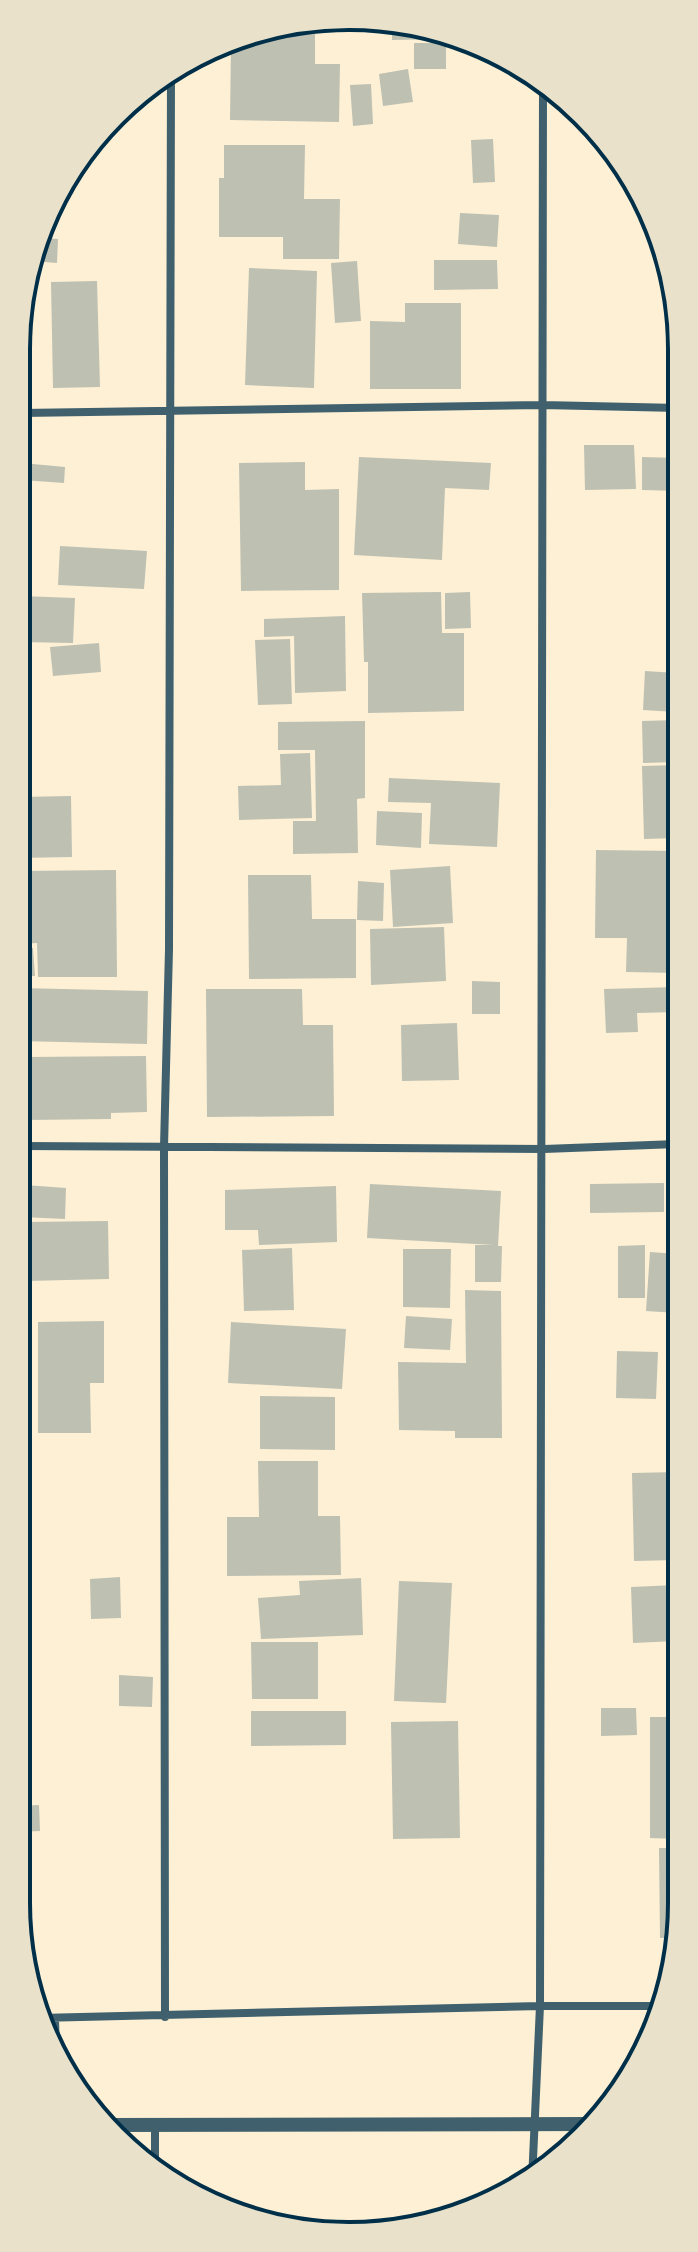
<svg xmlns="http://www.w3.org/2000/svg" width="698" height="2252" font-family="'Space Grotesk',sans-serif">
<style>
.building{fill:#bec0b2}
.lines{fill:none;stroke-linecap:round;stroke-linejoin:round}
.minor{stroke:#3f606c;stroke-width:8}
.tertiary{stroke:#3f606c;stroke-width:14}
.rim{fill:none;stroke:#003049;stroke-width:4}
</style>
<rect width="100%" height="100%" fill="#fdf0d5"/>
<path class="building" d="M284,22H315V64H340L339,122L230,120L231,44Z
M392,22H414L449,35V39L392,40Z
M461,40L492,52L461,53Z
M414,43H446V69H414Z
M408,69L413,102L383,106L379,74Z
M371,84L373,124L353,126L350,85Z
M493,139L495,182L473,183L471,140Z
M224,145H305L304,199H340L339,259H283V237H219V178H224Z
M460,213L499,215L497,247L458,244Z
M42,238L58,239L57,263L32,261Z
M434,260H497L498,289L434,290Z
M357,261L361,321L335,323L331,263Z
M249,268L317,271L314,388L245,385Z
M97,281L100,387L53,388L51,282Z
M405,303H461V389H370V321L405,322Z
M584,445H634L636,489L585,490Z
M359,457L491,463L489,490L445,488L442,560L354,555Z
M642,457L679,458V491L642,490Z
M305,462V490L339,489V590L241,591L239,463Z
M22,463L65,467L64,483L22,480Z
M60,546L147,551L144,589L58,585Z
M441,592L442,633H464V711L368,713V662H364L362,593Z
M470,592L471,628L445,629V593Z
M21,596L75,598L73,643L21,642Z
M345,616L346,691L295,693L294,636L264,637V619Z
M290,639L292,704L258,705L255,640Z
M99,643L101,672L53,676L50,647Z
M645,671L677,673L675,712L643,710Z
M21,682L29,683L28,723H21Z
M678,720V762L643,763L642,721Z
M365,721V798L357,799L358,853L293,854V821H316L315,750H278V722Z
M310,753L312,818L239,820L238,786L281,785L280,754Z
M678,765V838L644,839L642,766Z
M389,778L500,783L497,847L429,844L431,803L388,802Z
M71,796L72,857L20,858V797Z
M377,811L422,813L421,848L376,845Z
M596,850L678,851V908H669L668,953L678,954V973L626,972L627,938H595Z
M450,866L453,923L393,927L390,870Z
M116,870L117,977H38L37,943L20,944V871Z
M248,875H311L312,919H356V978L249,979Z
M358,881L384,883L383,921L357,920Z
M674,911H678V950H673Z
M444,927L446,981L371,985L370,929Z
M20,948H33L35,976H20Z
M472,981L500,982V1014H472Z
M678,987V1012L637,1013L638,1032L606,1033L604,989Z
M20,988L148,991L147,1044L19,1041Z
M206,989H302L303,1025H333L334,1116L207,1117Z
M457,1023L459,1080L402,1081L401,1025Z
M146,1056L147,1112L111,1113V1119L27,1120L25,1057Z
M664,1183V1212L590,1213V1184Z
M370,1184L501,1191L498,1246H502L501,1282H475V1245H494L367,1238Z
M25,1185L66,1188L65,1219L22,1217Z
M336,1186L337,1242L259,1245L258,1230H225V1190Z
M108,1221L109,1279L26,1281V1222Z
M645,1245V1298H618V1246Z
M292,1248L294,1310L244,1311L242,1250Z
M403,1249H451L450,1308L403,1307Z
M650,1252L677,1254V1313L646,1311Z
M465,1290L501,1291L502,1438H455V1431L399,1430L398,1362L466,1363Z
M406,1316L452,1319L450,1350L404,1348Z
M104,1321V1383H90L91,1433H38V1322Z
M231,1322L346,1329L342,1389L228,1383Z
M617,1351L658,1352L656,1399L616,1398Z
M260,1396L335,1397V1450L260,1449Z
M258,1461H318V1516H340L341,1575L227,1576V1517H259Z
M677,1472L676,1560L634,1561L632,1473Z
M120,1577L121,1618L91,1619L90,1579Z
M361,1578L363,1635L261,1639L258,1598L300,1595L299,1581Z
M399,1581L452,1583L446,1703L394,1701Z
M676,1585V1641L633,1643L631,1587Z
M251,1642H318V1699H252Z
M119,1675L153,1677L152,1707L119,1706Z
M601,1708H636L637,1735L601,1736Z
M251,1711H346V1745L251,1746Z
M650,1717H676V1839L650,1838Z
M458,1721L460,1838L393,1839L391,1722Z
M39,1805L40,1831L16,1832V1806Z
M659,1848H676V1938H660Z"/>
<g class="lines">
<path class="minor" d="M22,413L542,405L679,408
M19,1146L544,1149L677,1144
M165,2017L164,1147L169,949L171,69
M39,2018L540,2006H660
M55,2019L56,2053
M155,2166V2124
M532,2181L540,2006L543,82"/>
<path class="tertiary" d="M102,2125L590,2124"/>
</g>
<path d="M0 0H698V2252H0ZM349 30H349A319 319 0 0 1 668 349V1903A319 319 0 0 1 349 2222H349A319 319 0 0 1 30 1903V349A319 319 0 0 1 349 30Z" fill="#e9e1ca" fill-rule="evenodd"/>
<path class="rim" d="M349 30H349A319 319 0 0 1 668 349V1903A319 319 0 0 1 349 2222H349A319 319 0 0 1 30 1903V349A319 319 0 0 1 349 30Z"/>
</svg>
